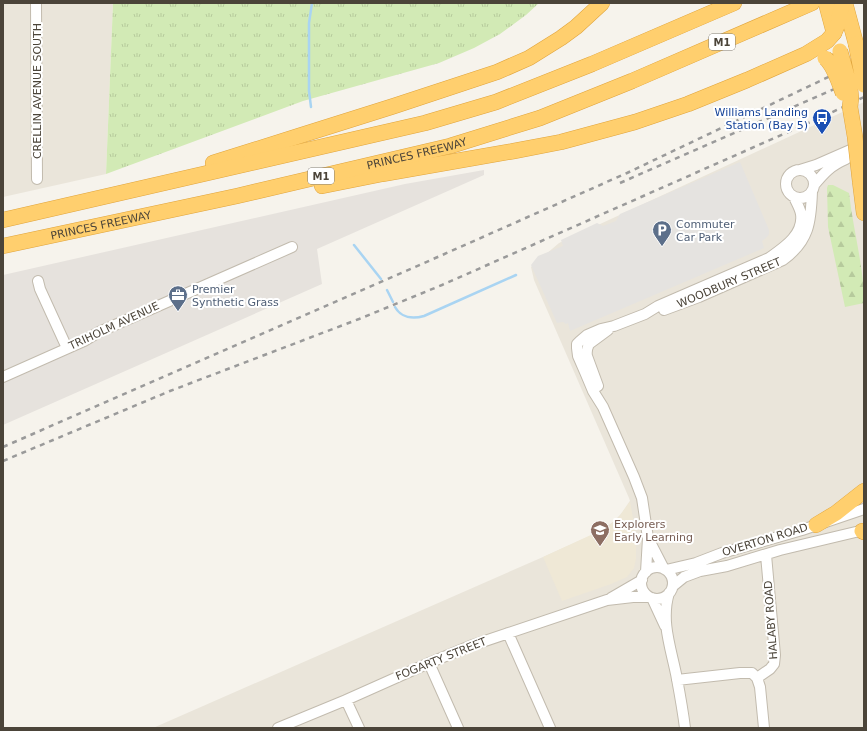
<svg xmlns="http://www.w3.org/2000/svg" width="867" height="731" font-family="'DejaVu Sans',sans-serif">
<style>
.residential{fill:#eae5da}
.industrial{fill:#e6e2dd}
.education{fill:#efe8d6}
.grass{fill:url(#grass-tufts)}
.forest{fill:url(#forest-firs)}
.parking{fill:#e5e3e0}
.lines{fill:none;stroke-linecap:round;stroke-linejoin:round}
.stream{stroke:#a9d4f2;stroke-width:2.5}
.minor-casing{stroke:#c2bbae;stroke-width:12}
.highway-casing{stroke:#e0a43c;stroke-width:16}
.minor{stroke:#fff;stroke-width:10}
.highway{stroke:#ffcf6e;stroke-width:15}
.rail{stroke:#9a9a9a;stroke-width:2.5;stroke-dasharray:5 5;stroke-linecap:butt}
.highway-bridge-casing{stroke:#e0a43c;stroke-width:16;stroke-linecap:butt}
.highway-bridge{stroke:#ffcf6e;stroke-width:15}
.labels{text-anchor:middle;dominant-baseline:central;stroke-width:4;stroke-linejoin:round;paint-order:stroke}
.shield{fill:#fff;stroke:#817c74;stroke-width:1}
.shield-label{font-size:10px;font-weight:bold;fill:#4b4439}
.street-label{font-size:11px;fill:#4b4439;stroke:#fff}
.transit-label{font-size:11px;fill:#164399;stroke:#fff;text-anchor:end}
.service-label{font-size:11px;fill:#4e5e75;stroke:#fff;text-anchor:start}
.education-label{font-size:11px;fill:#785e54;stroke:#fff;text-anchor:start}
</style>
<defs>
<pattern id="grass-tufts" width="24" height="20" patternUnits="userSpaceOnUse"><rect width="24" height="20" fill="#d2eab5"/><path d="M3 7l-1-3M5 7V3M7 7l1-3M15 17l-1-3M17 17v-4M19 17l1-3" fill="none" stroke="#b6ca9c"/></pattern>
<pattern id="forest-firs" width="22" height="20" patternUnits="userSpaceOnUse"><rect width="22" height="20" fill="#d2eab5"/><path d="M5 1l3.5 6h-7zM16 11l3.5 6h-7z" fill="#b6ca9c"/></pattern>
</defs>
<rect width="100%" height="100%" fill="#f6f3ec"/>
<path class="residential" d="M3,3H113L106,174L3,197Z
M864,102V728H153L543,557L601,531L614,521L622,513L630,501L629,498L534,280L531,267L559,243Z"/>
<path class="industrial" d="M484,170V175L317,249L322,284L3,425V275L405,184Z"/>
<path class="education" d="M630,501L635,531L636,543V559L634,568L627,577L611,584L562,601L543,557L606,528L618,518Z"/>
<path class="grass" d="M113,3H539L526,15L500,34L474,48L439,63L303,101L106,174Z"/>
<path class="forest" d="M828,185H833L849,193C853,230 864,266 864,303L845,307L828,227L827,188Z"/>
<path class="parking" d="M740,162L769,230V234L767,237L762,241L764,248L570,331L568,323L566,324L563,322L557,323L531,265L538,256L563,246L561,240L597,223L603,226L616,221L620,214Z"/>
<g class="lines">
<path class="stream" d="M311,107L309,91V23L312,3
M354,245L381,279
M387,290L393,302
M395,307C401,318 413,319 424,316L516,275"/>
<defs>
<path id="minor" d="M36,3L37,179
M800,170L816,165L864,144
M786 184a14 14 0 1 1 28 0a14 14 0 1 1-28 0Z
M814,185C824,173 830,166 846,159
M38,281L40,289L67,348
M664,310L699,297L783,260C809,241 811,222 812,191
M3,377L84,341L99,332L292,247
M598,386L587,356C586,351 587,348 589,344L608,330
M648,538L664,569
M641 583a16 16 0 1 1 32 0a16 16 0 1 1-32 0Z
M666,570L696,563L722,553L802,530L864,509
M646,572L648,538L642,498L634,477L603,407L593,391L585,372L578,356L577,348V344L580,341L587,335L601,329L614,326L645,314L658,306L769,258C783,248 804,235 801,214C800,208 796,202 794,197
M673,586L684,577L700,571L727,566L780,550L864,530
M669,593C660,622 672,651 677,679C680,695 683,712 685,728
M611,598L642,580
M652,598L665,626
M508,633L550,728
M429,663L458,728
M757,678L770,669L774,664L775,655L766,555
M677,680L740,673H752L757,678L760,687L764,728
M346,700L359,728
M278,728L346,700L429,663L470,646L607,600L633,597H649"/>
<g id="highway">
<path d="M826,3L834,33"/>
<path d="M845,3L856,44"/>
<path d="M213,163L302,135L394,106L497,72L529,58L561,38L576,27L602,3"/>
<path d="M860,181L864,213"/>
<path d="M322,186L382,174L514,151L561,142L635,122L688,104L747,80L806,54L827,41L834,33L838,24L842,3"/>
<path d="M3,220L425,123L496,102L592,64L734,3"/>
<path id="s1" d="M3,246L237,196L450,146L540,118L632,81L812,3"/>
<path d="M816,525L836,513L864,491"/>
<path d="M862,531L864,532"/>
</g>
</defs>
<use href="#minor" class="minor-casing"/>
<use href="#highway" class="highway-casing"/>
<use href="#minor" class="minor"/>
<use href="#highway" class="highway"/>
<path class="rail" d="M620,183L864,76
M3,447L440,256L627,173L864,60
M3,461L170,391L359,319L442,285L822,117L864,97"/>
<defs>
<path id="highway-bridge" d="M856,44L864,85
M840,51L850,87L851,98L850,107L855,137L860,181
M825,58C834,65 839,83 843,93"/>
</defs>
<use href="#highway-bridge" class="highway-bridge-casing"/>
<use href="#highway-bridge" class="highway-bridge"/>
</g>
<defs>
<symbol id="bus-pin" viewBox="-11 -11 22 30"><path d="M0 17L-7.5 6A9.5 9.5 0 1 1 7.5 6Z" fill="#1a4fb4" stroke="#fff"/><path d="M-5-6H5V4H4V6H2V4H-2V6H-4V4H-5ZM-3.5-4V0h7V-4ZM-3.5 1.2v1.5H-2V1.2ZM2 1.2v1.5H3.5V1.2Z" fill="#fff"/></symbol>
<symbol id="parking-pin" viewBox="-11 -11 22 30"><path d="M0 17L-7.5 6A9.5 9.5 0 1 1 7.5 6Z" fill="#5c6f8a" stroke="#fff"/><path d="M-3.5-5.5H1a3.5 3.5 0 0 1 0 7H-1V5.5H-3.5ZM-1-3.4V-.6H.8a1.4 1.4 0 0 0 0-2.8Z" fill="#fff"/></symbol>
<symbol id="office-pin" viewBox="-11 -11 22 30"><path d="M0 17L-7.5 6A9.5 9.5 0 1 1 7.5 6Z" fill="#5c6f8a" stroke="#fff"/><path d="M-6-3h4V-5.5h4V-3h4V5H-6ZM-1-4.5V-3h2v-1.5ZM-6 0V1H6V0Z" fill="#fff"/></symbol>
<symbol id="school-pin" viewBox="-11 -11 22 30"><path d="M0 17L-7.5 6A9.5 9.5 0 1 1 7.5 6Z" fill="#8d6e63" stroke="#fff"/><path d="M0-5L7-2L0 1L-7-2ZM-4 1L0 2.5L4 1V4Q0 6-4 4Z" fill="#fff"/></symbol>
</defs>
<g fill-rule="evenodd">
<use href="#bus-pin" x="811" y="107" width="22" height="30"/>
<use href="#parking-pin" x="651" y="219" width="22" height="30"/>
<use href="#office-pin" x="167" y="284" width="22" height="30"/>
<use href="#school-pin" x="589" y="519" width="22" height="30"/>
</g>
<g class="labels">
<g class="shield">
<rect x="709" y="34" width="26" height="16" rx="3"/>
<rect x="308" y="168" width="26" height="16" rx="3"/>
</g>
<g class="shield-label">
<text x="722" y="42">M1</text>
<text x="321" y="176">M1</text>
</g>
<g class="street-label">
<text transform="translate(37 91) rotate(-90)">CRELLIN AVENUE SOUTH</text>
<text stroke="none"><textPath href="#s1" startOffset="424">PRINCES FREEWAY</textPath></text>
<text stroke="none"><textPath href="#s1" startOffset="100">PRINCES FREEWAY</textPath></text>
<text transform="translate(729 283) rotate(-23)">WOODBURY STREET</text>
<text transform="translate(114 326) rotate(-25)">TRIHOLM AVENUE</text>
<text transform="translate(765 540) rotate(-17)">OVERTON ROAD</text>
<text transform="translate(771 620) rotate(-94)">HALABY ROAD</text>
<text transform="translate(441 659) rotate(-22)">FOGARTY STREET</text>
</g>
<g class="transit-label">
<text x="808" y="112">Williams Landing<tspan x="808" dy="13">Station (Bay 5)</tspan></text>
</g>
<g class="service-label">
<text x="676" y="224">Commuter<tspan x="676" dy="13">Car Park</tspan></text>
<text x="192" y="289">Premier<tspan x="192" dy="13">Synthetic Grass</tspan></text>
</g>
<g class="education-label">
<text x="614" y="524">Explorers<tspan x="614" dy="13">Early Learning</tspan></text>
</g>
</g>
<rect width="867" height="731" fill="none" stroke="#4b4439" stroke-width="8"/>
</svg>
